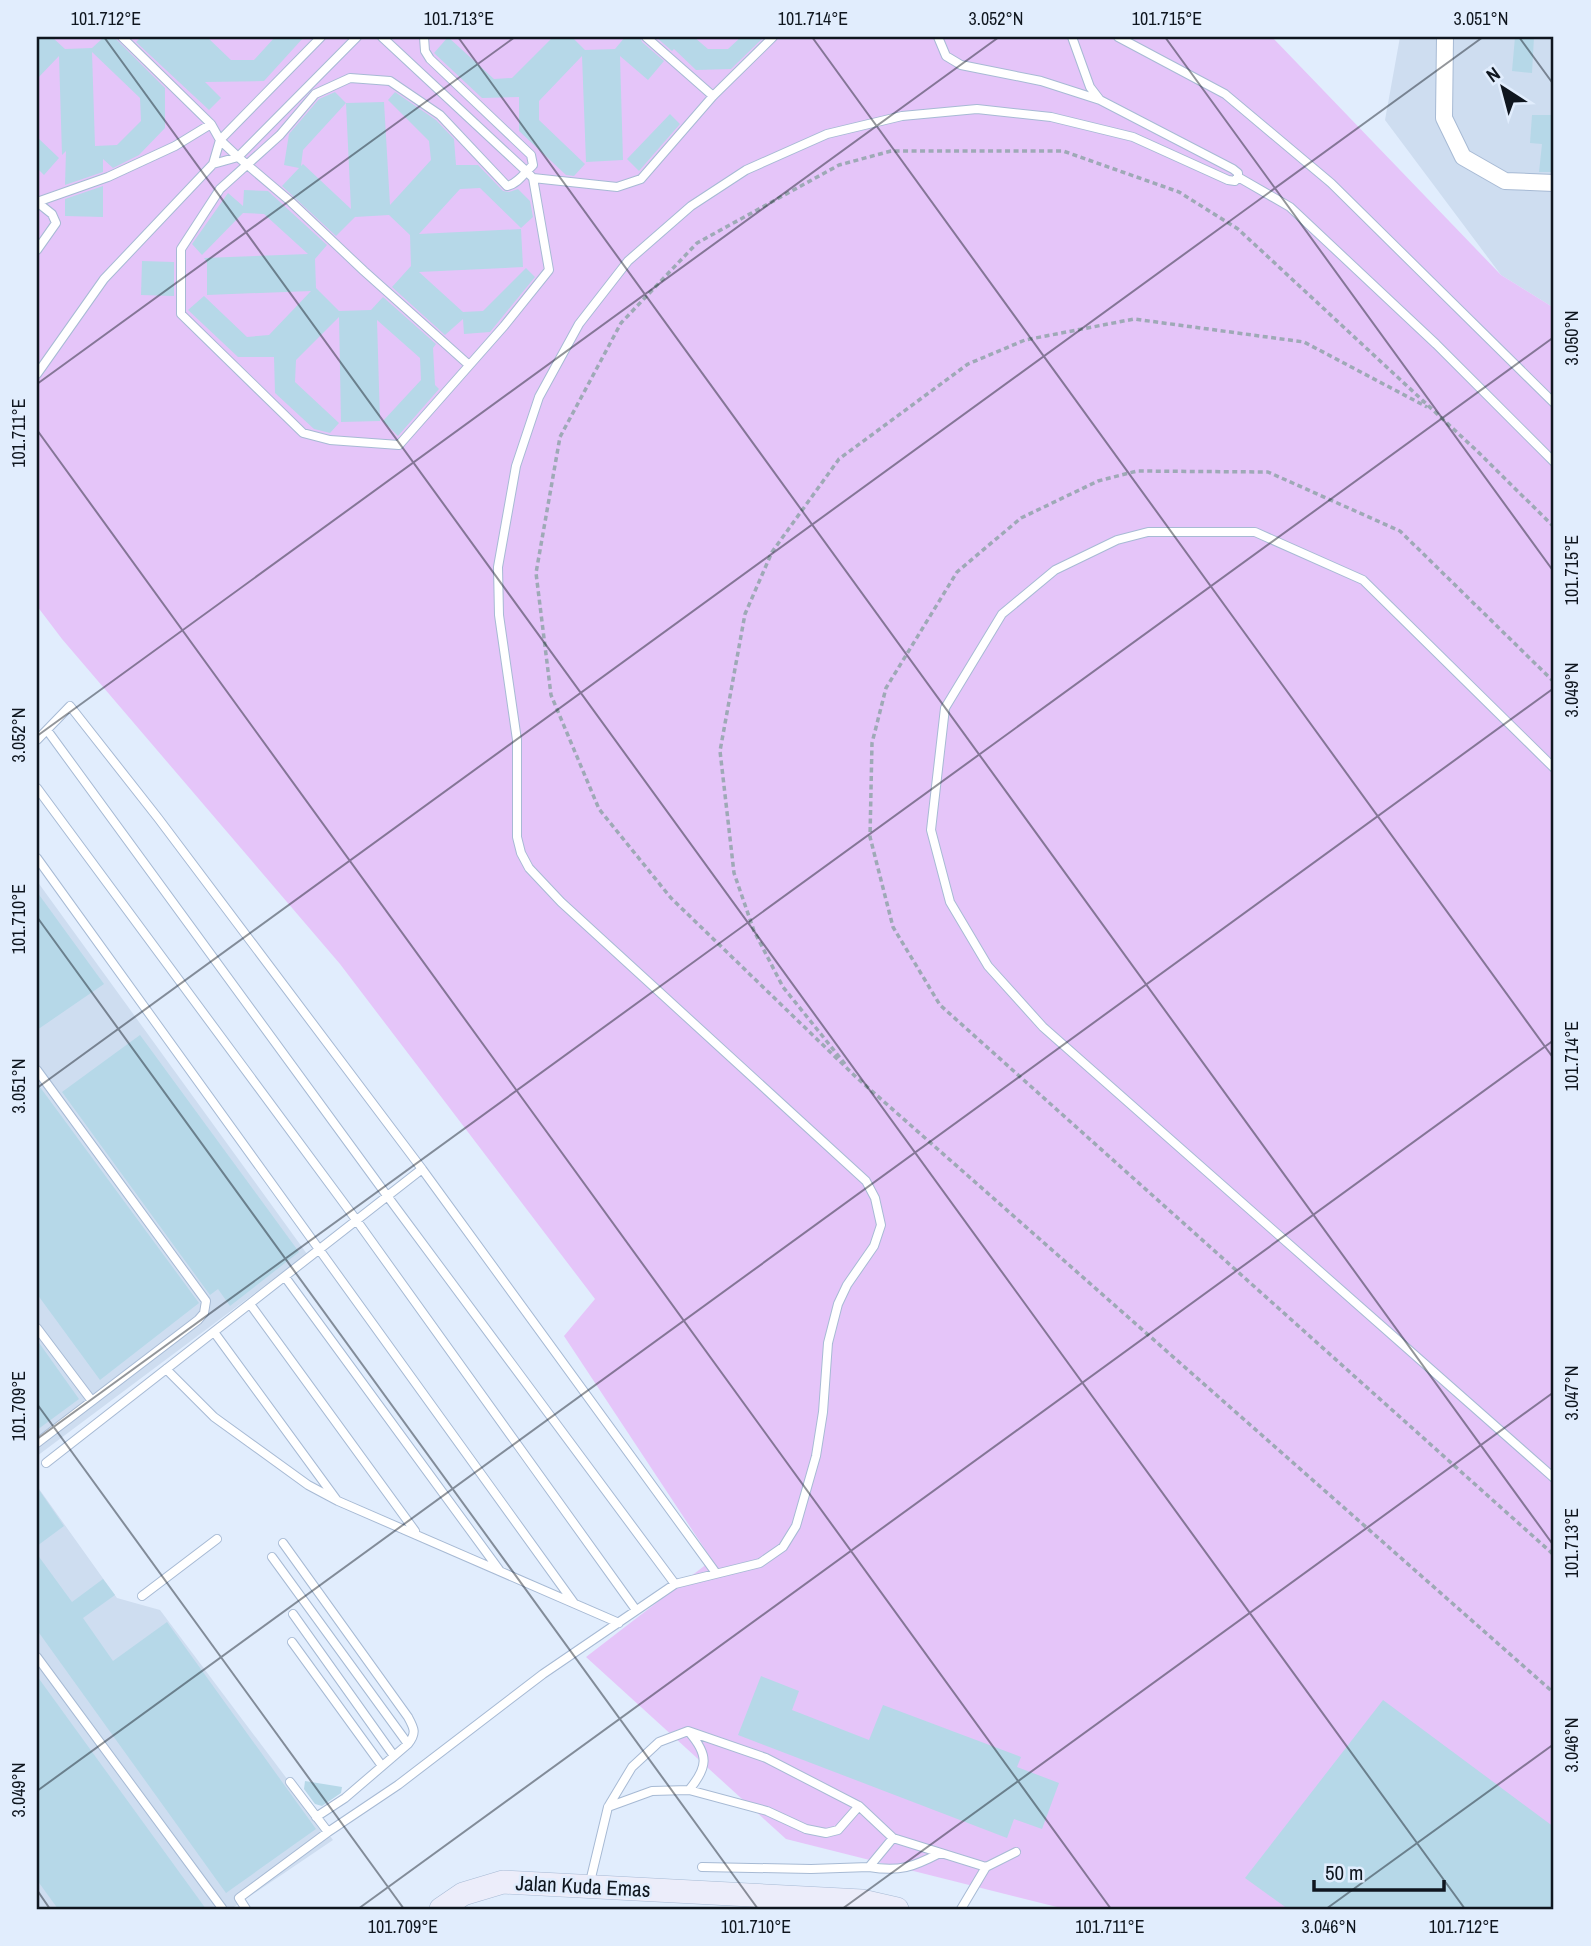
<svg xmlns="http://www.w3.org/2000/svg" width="1591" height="1946" font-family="'Archivo Narrow',sans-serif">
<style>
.built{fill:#ceddf0}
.green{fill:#e5c5f9}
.building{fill:#b6d8e8;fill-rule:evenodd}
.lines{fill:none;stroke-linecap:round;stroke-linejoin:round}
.lane-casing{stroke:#a7bad4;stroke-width:10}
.street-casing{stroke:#a7bad4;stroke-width:18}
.secondary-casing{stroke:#a7bad4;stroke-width:24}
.path{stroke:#9ea9b6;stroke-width:3.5;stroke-dasharray:5 3.5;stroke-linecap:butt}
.lane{stroke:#fff;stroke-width:8}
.street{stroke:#fff;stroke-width:16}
.secondary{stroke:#ecedfa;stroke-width:23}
.ticks{fill:none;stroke:#0f161f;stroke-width:2;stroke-opacity:0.45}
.labels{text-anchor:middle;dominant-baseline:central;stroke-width:5;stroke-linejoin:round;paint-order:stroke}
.street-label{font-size:21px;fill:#0f161f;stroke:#e1edfd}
.neatline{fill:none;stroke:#0f161f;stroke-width:2.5}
.ticks-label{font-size:18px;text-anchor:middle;fill:#0f161f}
</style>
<rect width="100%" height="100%" fill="#e1edfd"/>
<path class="built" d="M1400,37H1554V308L1501,275L1385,120Z
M37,881L307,1254L37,1456Z
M37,1486L117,1598L160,1610L333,1840L231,1909H37Z"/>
<path class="green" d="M37,37H1272L1501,275L1554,308V1909H1065L786,1839L586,1657L712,1560L564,1336L595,1299L340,964L62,639L37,606Z"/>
<path class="building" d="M37,37H52L65,49L92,48L104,37H114L165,88V128L139,155L113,168L103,159V172L65,185L66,151L62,155L59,56L37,79ZM92,52L140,98L141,121L117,145L95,146Z
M141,37H207L231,60H254L275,37H304L264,81L205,82L221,98L209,110L136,42Z
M448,37L494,79L512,78L553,37H572L585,50L615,49L625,37H640L642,42L664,61L648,80L620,56L623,160L586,162L582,56L539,101V120L585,164L574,176L566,175L519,131V97L482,98L434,53Z
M656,37H694L708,49H728L741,37H764L731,69L696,70L674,49L672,51Z
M1515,37H1534L1532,73L1512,71Z
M335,92L346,103L303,150L301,166L303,164L351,209L346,103L384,102L390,205L431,160L429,141L388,100L395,92L436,120L454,139L456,165H478L503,191L509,192L518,189L530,201L533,217L521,228L480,188L460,189L419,234L521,229L523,267L419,272L463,312L483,311L526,268L535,277L490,332L464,334L463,319L445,335L392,287L411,266L410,235L389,215L355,217L336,236L282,186L299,168L284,165L289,134L319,99Z
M670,114L680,124L639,171L627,159Z
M1532,115H1554V172H1539L1542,144L1530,143Z
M37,137L59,158L44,175L37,168Z
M103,186V217L65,216V199Z
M244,190L268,191L327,245L315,259L316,288L339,311L371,310L383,297L436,344L433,348L435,385L439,389L398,436L383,421L421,380L420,358L377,320L380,421L341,422L339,317L296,360L295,382L339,423L330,433L314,429L275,393L274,357H238L188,310L204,296L247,337L269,335L311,291L207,295V262L204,258L308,254L264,214L243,213L202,255L192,244L228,193L243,206Z
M142,261L174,262V296L141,295Z
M37,892L104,984L37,1030Z
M140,1035L299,1252L230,1306L218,1289L210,1295L62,1092Z
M37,1083L199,1303L100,1380L37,1294Z
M37,1340L79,1399L37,1430Z
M37,1487L64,1526L37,1546Z
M37,1554L72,1602L103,1579L115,1595L83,1618L113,1661L167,1622L316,1829L226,1893L37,1630Z
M37,1676L206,1909H58L37,1880Z
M761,1676L799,1691L792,1710L869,1740L883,1705L1021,1757L1017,1767L1059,1783L1042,1829L1014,1819L1007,1838L738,1735Z
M1383,1700L1554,1827V1909H1288L1245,1878Z
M305,1781L342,1787L341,1793L322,1806L315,1804L304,1789Z"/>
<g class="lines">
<defs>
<path id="lane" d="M122,37L211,124
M382,37L526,171L533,178L549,270L504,326L399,445L330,440L303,433L181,314V249L220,189L280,135L315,94L350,78L390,81L440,115L507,186C518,184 525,172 533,165L531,155L430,59L425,51L424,37
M646,37L713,96
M938,37L946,56L961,65L1041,81L1100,100
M1118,37L1225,94L1331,183L1554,403
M213,164L238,157L357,37
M1238,177L1290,207L1436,344L1554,462
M533,178L617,187L641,179L713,96L773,37
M37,202L108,177L175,146L211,124L220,140L238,157L291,202L364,271L469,365
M37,202L52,214L56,223L37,250
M37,374L104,279L213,164L220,140L321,37
M47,730L388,1197L675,1584
M37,740L70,706L158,818L422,1169L46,1463
M1554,768L1363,580L1255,532H1148L1117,540L1055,570L1002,614L945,708L931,830L950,902L988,966L1043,1027L1554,1478
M37,788L357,1221L636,1610
M37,858L574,1603
M37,1070L206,1301L204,1313L198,1320L37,1443
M422,1169L716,1573
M285,1277L500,1571
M250,1304L415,1531
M37,1328L92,1401
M214,1332L336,1499
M166,1369L214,1417L308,1485L338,1501L619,1623
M283,1543L408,1717C414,1728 417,1733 408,1744L345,1798L316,1817
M272,1557L408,1744
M142,1596L217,1539
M293,1614L394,1756
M292,1642L382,1766
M37,1657L222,1908
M290,1782L328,1832
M689,1790C708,1767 709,1755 689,1732
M608,1807L652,1791L689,1790L767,1811L806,1829L826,1833L838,1830L859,1806
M702,1867L811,1869L869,1867L893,1838
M869,1867C900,1872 913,1867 940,1853
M589,1886L608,1807L632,1767L659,1742L688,1731L766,1758L859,1806L893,1838L986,1867L1016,1852
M246,1909L239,1898L328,1832L398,1785L543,1674L675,1584L760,1563L783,1547L796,1526L816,1456L823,1412L828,1343L838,1304L847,1285L874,1246L881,1225L875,1198L866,1181L561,902L529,868L521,853L517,837V740L499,615L498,567L516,466L539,397L579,324L628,261L691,206L746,170L827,134L902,116L977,109L1051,117L1133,137L1228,180L1235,181L1238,177V173L1233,169L1100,100L1090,87L1072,37
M961,1909L986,1867"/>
<path id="street" d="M1445,37L1444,118L1463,157L1505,181L1554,183"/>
<path id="secondary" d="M441,1909L463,1894L503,1882L862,1901L897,1909"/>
</defs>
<use href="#lane" class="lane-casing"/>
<use href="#street" class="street-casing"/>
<use href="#secondary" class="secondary-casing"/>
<path class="path" d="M1554,527L1476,450L1238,229L1179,192L1063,151H891L839,165L697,243L621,323L560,437L536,573L551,695L599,809L671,898L856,1077L1554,1693
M1554,682L1400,531L1268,472L1137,471L1098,481L1021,518L957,572L886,688L872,743L870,837L893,927L940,1005L1554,1555
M845,1064L783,987L754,931L734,873L720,751L745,614L772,552L839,459L968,364L1025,340L1134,319L1304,342L1427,407"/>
<use href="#lane" class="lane"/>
<use href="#street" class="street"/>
<use href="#secondary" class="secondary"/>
</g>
<path class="ticks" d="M104,37L1465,1909M458,37L1554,1546M812,37L1554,1059M1165,37L1554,572M1519,37L1554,85M37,384L515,37M37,430L1111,1909M37,736L999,37M37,917L758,1909M37,1088L1483,37M37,1404L404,1909M37,1439L1554,337M37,1791L1554,688M37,1890L50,1909M358,1909L1554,1040M842,1909L1554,1392M1326,1909L1554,1744"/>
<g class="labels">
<g class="street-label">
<text transform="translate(583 1886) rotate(3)">Jalan Kuda Emas</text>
</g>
</g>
<rect width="1591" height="1946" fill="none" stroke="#e1edfd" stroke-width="77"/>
<g transform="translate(1503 88) rotate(324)" stroke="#e1edfd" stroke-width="5" paint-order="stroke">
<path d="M0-5L12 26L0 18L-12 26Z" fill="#0f161f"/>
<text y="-10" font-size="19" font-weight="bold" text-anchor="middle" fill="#0f161f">N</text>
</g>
<path d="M1314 1880v10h130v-10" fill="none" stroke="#0f161f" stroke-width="3.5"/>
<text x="1325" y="1880" font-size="21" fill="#0f161f" stroke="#e1edfd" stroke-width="5" paint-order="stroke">50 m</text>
<rect x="38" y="38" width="1514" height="1870" class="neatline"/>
<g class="ticks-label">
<text x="106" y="25">101.712°E</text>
<text x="459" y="25">101.713°E</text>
<text x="813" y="25">101.714°E</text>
<text x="996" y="25">3.052°N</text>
<text x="1167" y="25">101.715°E</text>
<text x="1481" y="25">3.051°N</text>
<text transform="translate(1572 338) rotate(-90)" y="6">3.050°N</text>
<text transform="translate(19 433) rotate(-90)" y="6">101.711°E</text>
<text transform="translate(1572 570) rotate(-90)" y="6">101.715°E</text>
<text transform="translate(1572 690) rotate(-90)" y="6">3.049°N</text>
<text transform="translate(19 735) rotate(-90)" y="6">3.052°N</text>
<text transform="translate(19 919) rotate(-90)" y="6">101.710°E</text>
<text transform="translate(1572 1056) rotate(-90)" y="6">101.714°E</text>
<text transform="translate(19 1086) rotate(-90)" y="6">3.051°N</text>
<text transform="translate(1572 1393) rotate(-90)" y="6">3.047°N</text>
<text transform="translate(19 1406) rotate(-90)" y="6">101.709°E</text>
<text transform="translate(1572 1543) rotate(-90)" y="6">101.713°E</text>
<text transform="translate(1572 1745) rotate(-90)" y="6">3.046°N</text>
<text transform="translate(19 1790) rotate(-90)" y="6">3.049°N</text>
<text x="403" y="1933">101.709°E</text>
<text x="756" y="1933">101.710°E</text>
<text x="1110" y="1933">101.711°E</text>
<text x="1329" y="1933">3.046°N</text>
<text x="1464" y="1933">101.712°E</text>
</g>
</svg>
